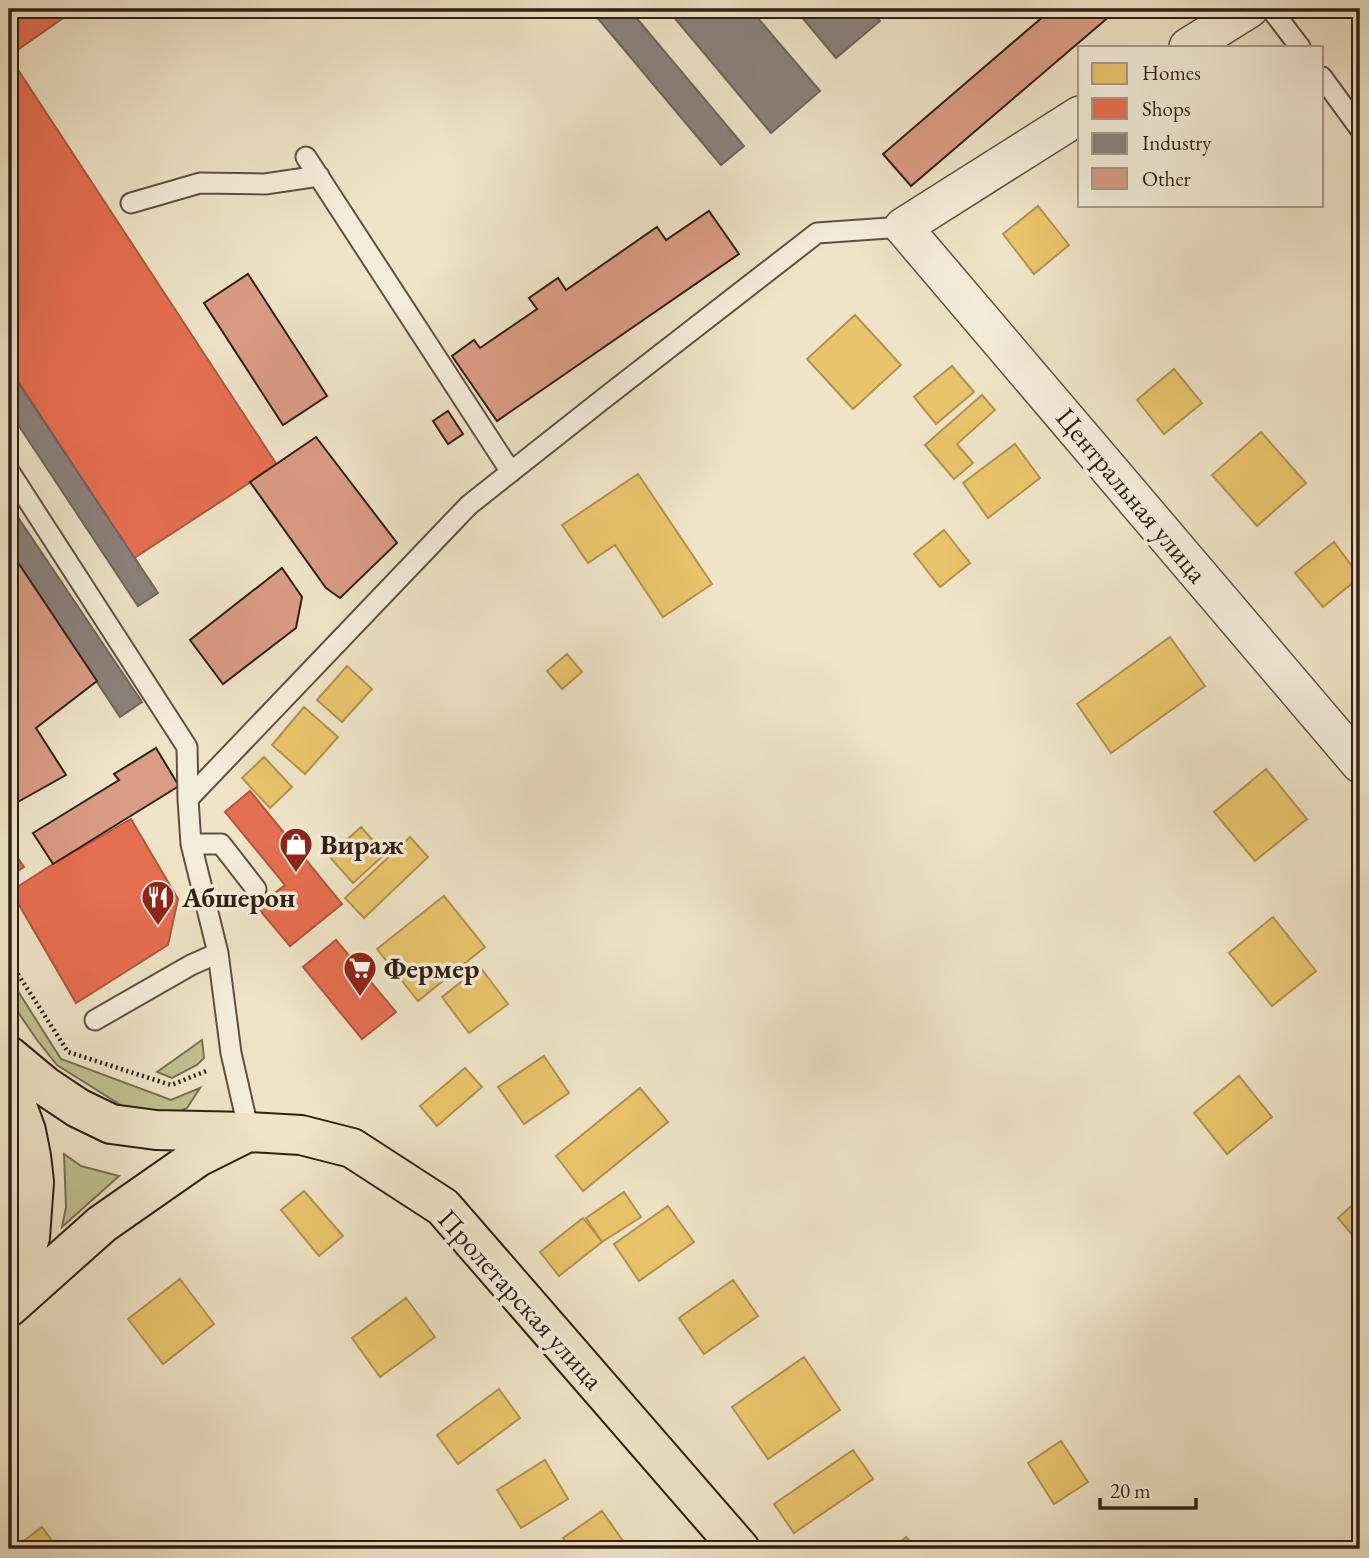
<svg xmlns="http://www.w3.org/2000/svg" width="1369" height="1558" font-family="'EB Garamond',serif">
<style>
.green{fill:#c1c190;stroke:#787052;stroke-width:2}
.homes{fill:#e9c46a;stroke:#b29250;stroke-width:2}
.shops{fill:#e76f51;stroke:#b0573f;stroke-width:2}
.industry{fill:#8a817c;stroke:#6f645d;stroke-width:2}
.building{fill:#da9c84;stroke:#301f15;stroke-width:2}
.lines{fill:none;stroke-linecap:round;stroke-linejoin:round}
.lane-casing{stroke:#605042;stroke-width:23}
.street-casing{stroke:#605042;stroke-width:40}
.primary-casing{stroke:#301f15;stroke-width:42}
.path{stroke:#301f15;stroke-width:4.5;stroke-dasharray:2 3.5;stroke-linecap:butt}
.lane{stroke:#f5eddb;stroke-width:19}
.street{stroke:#f5eddb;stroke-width:37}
.primary{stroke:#efe4c7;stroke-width:38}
.labels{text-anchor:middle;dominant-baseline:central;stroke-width:7;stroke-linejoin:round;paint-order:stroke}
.street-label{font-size:28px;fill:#301f15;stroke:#f5eddb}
.poi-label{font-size:28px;font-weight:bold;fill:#301f15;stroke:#f5eddb;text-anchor:start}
</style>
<rect width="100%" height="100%" fill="#efe4c7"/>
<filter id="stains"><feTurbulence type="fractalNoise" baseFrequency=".00286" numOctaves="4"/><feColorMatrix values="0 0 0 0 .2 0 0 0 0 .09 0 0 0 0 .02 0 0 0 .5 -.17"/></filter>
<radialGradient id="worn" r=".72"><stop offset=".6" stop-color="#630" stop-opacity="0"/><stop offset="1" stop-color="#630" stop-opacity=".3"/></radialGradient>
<path class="green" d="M9,977L61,1059L171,1100L200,1088L187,1108L177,1113H161L124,1107L57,1065L37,1040L9,999Z
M202,1040L204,1058L197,1065L172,1078L157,1072Z
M64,1154L81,1166L119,1176L62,1227L66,1207Z"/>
<path class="homes" d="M1038,206L1069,245L1034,274L1003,234Z
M855,315L901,365L853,409L807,359Z
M952,366L974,392L936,424L914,397Z
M1174,369L1202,403L1164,434L1137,400Z
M982,395L995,410L957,444L973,463L954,479L925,445Z
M1261,432L1306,483L1257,526L1212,475Z
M1015,444L1040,478L988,518L963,483Z
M638,474L712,584L663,617L615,545L588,563L562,525Z
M944,530L970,563L940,587L914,554Z
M1334,542L1360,577L1323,607L1295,573Z
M1170,637L1205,686L1111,753L1077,704Z
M567,654L582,672L562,689L547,671Z
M347,666L372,689L342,722L317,700Z
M304,707L338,737L305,774L272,745Z
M264,757L292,787L270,808L242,778Z
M1266,769L1307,819L1255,861L1214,812Z
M361,827L385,854L353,883L329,856Z
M410,837L428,857L364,918L345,898Z
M444,896L485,947L418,1001L377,949Z
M1273,917L1316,971L1272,1006L1229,953Z
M480,967L508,1004L469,1033L442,997Z
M544,1056L569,1093L524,1124L498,1087Z
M465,1068L482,1087L437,1126L420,1106Z
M1239,1076L1272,1117L1227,1154L1194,1113Z
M640,1088L668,1122L583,1191L556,1156Z
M304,1191L343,1236L319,1256L281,1210Z
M624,1192L641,1217L602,1242L586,1218Z
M1360,1198V1244L1338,1218Z
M668,1206L694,1242L639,1281L614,1244Z
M583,1218L602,1242L559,1276L540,1252Z
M180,1279L214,1324L163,1364L128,1319Z
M733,1280L758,1316L704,1354L679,1318Z
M406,1298L435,1337L380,1377L352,1338Z
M804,1357L840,1410L768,1459L732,1407Z
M499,1389L520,1418L458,1464L437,1435Z
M1061,1441L1088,1482L1054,1504L1028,1463Z
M853,1450L873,1479L794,1533L774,1504Z
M545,1460L568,1499L521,1528L497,1490Z
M602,1511L623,1541L611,1549H571L563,1538Z
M42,1527L58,1549H13Z
M906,1537L917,1549H892Z"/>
<path class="shops" d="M9,9H76L9,56L277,465L134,558L9,367Z
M250,791L342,904L290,946L257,907L285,885L225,812Z
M131,819L178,899L168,945L76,1003L11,891L53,864Z
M9,845L24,867L9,877Z
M336,940L396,1012L362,1039L303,967Z"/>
<path class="industry" d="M590,9H629L744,146L721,165Z
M667,9H750L820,91L771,133Z
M795,9H870L880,21L836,58Z
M9,369L158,593L138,606L9,411Z
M9,504L142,702L120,717L9,549Z"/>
<path class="building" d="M1052,9H1118L911,186L883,154Z
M709,211L739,254L497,421L452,356L474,340L480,348L537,309L529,298L558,278L566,290L657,227L666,240Z
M248,274L327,396L283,425L204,303Z
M448,411L463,434L448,444L433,421Z
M316,437L397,543L340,598L326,588L250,482Z
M9,549L97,681L36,728L66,775L16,803L9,792Z
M282,568L302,597L296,628L223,684L190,640Z
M156,748L179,786L53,864L33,833L119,780L114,774Z"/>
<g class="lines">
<defs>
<path id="lane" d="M1271,9L1300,47
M1322,77L1360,129
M306,157L511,472
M131,203L200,183L265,184L319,176
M9,471L187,747L188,799
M191,844H221L256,889
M95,1020L191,965L218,953
M249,1132L231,1053L218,953L191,844L188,799L469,505L607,396L817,233L903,227"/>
<path id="street" d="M1188,47L1249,9
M1080,115L903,227L1360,764"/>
<path id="primary" d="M9,1056L45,1086L78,1108L111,1124L156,1130L249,1132L301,1135L352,1148L443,1207L740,1549
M9,1084L26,1131L31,1156L34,1182L30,1237L10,1306
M9,1307L102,1224L198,1157L244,1134"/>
</defs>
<use href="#lane" class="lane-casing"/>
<use href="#street" class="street-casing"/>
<use href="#primary" class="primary-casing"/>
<path class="path" d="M9,960L68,1052L171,1085L209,1070"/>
<use href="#lane" class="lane"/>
<use href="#street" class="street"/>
<use href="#primary" class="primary"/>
</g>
<defs>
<symbol id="shop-pin" viewBox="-11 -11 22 30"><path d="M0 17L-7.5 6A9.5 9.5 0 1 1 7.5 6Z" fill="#8f2418" stroke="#f5eddb"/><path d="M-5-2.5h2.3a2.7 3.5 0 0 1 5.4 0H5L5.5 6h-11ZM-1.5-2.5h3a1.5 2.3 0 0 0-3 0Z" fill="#fff"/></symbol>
<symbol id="restaurant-pin" viewBox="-11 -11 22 30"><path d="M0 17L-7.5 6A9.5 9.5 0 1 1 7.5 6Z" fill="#8f2418" stroke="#f5eddb"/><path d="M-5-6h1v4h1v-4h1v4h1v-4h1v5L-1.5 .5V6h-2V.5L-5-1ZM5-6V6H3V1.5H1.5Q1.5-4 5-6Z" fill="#fff"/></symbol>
<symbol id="supermarket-pin" viewBox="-11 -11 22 30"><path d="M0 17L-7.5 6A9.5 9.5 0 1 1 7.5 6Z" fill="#8f2418" stroke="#f5eddb"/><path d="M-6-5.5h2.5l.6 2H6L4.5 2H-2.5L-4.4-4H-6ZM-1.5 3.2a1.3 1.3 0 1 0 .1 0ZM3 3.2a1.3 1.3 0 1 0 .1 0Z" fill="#fff"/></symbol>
</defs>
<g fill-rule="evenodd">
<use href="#shop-pin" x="277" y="825" width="38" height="52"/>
<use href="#restaurant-pin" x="139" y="878" width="38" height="52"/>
<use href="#supermarket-pin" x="341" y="949" width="38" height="52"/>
</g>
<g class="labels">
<g class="street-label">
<text transform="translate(1132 495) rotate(50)">Центральная улица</text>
<text transform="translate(521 1299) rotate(48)">Пролетарская улица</text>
</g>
<g class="poi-label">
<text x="320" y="844">Вираж</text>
<text x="182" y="897">Абшерон</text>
<text x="384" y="968">Фермер</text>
</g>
</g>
<rect width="1369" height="1558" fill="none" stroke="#efe4c7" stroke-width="35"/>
<rect x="10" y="10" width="1348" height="1537" fill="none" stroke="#301f15" stroke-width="3.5"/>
<rect x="18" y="18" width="1334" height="1523" fill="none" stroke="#301f15" stroke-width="2"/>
<rect x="1078" y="46" width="245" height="161" fill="#f5eddb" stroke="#a69b8c" stroke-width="2"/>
<rect x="1092" y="63" width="35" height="21" fill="#e9c46a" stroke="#a69b8c" stroke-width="2"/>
<text x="1142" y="80" font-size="21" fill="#301f15">Homes</text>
<rect x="1092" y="98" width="35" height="21" fill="#e76f51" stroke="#a69b8c" stroke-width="2"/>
<text x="1142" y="116" font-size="21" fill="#301f15">Shops</text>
<rect x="1092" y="133" width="35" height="21" fill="#8a817c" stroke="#a69b8c" stroke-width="2"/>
<text x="1142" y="150" font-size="21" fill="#301f15">Industry</text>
<rect x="1092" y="168" width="35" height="21" fill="#da9c84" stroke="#a69b8c" stroke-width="2"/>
<text x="1142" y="186" font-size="21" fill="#301f15">Other</text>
<path d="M1100 1498v10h96v-10" fill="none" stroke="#301f15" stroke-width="3.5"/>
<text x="1110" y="1498" font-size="21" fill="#301f15" stroke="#f5eddb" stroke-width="5" paint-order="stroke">20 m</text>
<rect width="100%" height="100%" filter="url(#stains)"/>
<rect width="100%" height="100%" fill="url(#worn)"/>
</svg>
